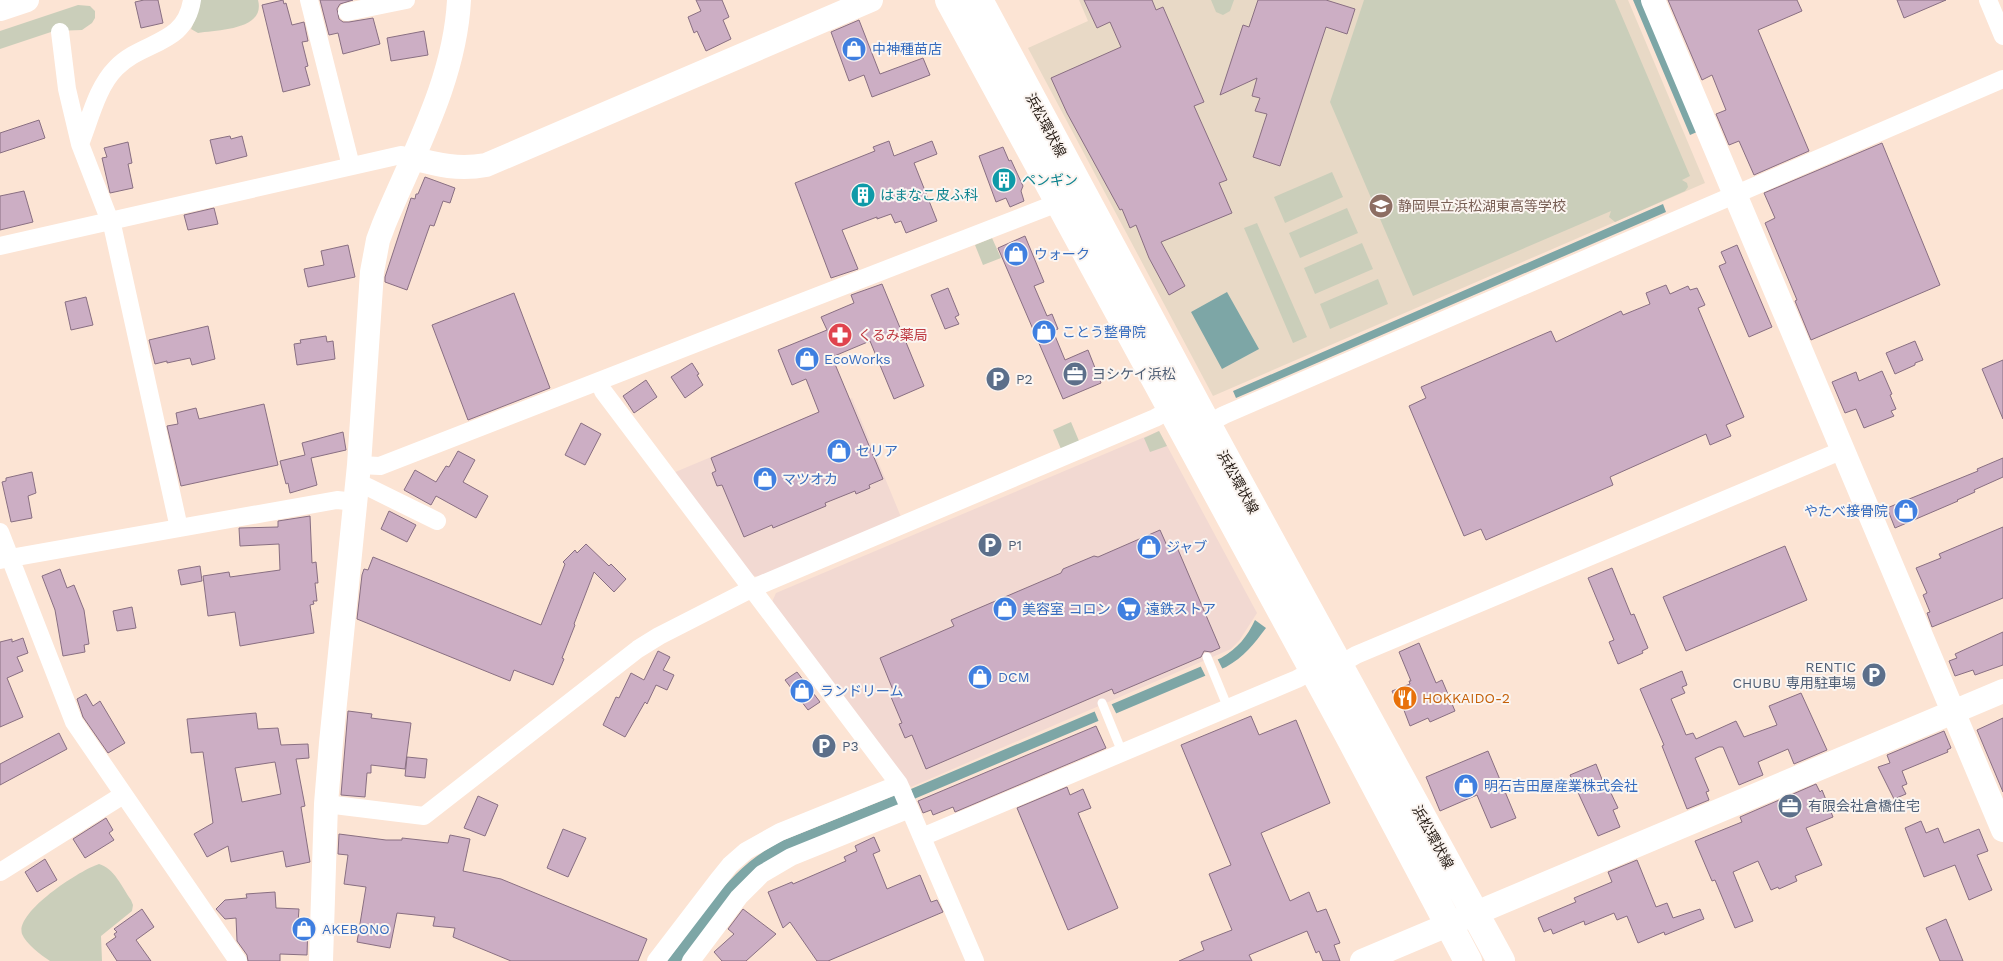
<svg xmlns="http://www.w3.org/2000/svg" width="2003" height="961" font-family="'Work Sans','Noto Sans JP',sans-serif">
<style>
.commercial{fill:#f2d9d2}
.education{fill:#e8d9c6}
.green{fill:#caceba}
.water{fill:#7da6a6}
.pier{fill:#fce4d4}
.building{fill:#ccaec4;stroke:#896f82;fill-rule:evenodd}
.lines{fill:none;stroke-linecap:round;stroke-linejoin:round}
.lane{stroke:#fff;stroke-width:9}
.street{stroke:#fff;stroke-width:18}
.secondary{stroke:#fff;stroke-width:24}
.primary{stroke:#fff;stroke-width:28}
.labels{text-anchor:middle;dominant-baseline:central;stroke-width:4;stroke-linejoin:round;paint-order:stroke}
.shop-label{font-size:14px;fill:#366cbe;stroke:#fbf5f1;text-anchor:start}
.street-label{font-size:14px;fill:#261c15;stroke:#fbf5f1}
.culture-label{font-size:14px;fill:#0d838f;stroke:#fbf5f1;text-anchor:start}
.education-label{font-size:14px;fill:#785e54;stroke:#fbf5f1;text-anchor:start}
.health-label{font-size:14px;fill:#be3a42;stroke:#fbf5f1;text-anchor:start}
.service-label{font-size:14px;fill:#4e5e75;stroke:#fbf5f1;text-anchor:start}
.food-label{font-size:14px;fill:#c56008;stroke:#fbf5f1;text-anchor:start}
</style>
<rect width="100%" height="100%" fill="#fce4d4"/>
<path class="commercial" d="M852,398L901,517L759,577L751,575L673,473Z
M1159,431L1257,613L1239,641L1231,649L911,787L772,602L776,593Z"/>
<path class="education" d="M1079,0H1628L1705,183L1213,396L1028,48L1088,21Z"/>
<path class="green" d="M200,0H258C266,30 218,30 198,33L191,29L197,14Z
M1211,0H1234L1230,11L1223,15L1216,12Z
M1364,0H1615L1690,176L1682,180L1687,183L1688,187L1685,191L1615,222L1609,217L1611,211L1413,296L1330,102Z
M78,5L90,6L95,11V18L92,23L82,30L54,31L0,49V31Z
M1332,172L1343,197L1285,223L1274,197Z
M1347,208L1358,233L1300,258L1289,233Z
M1257,223L1307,337L1293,343L1244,228Z
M992,238L1001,258L983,265L975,245Z
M1362,243L1373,269L1315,294L1304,268Z
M1378,279L1388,304L1330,329L1320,304Z
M1071,422L1079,441L1061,449L1053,430Z
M1159,431L1167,446L1150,452L1144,438Z
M99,864C114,868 122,887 131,900L133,905L132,911L101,936L102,961H50C41,955 26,944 22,934C15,912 80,870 99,864Z"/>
<path class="water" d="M1633,0H1641L1697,132L1690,135Z
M1663,204L1666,212L1236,398L1233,391Z
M1227,292L1259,349L1222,369L1191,312Z
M1255,620L1266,628C1254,644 1244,657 1226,667L914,799L911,789L1221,658C1238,648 1247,637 1255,620Z
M896,795L900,805L789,850L758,867L733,892L681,961H667C702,915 731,865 784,840Z"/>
<path class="pier" d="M1217,658L1223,670L1206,677L1200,665Z
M1111,703L1117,715L1099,722L1094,710Z"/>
<path class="building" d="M144,0H158L163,23L141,28L135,2Z
M283,0L284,4L286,3L292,25L304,22L308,41L302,42L308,66L305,67L310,85L283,92L262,5Z
M320,0H353L340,4L337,9L339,19L343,22H349L373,18L380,44L343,54L338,33L329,35Z
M696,0H722L729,17L723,20L731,39L706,51L697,31L694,33L688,17L701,11Z
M1084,0H1152L1156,10L1163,7L1204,102L1194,106L1227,180L1219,183L1232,213L1161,242L1185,286L1169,295L1149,258L1136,225L1130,228L1122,209L1120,210L1067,113L1051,78L1121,47L1110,22L1097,28Z
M1258,0H1326L1355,9L1347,34L1326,27L1280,166L1253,157L1267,114L1255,111L1260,98L1252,96L1257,78L1220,95L1243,25L1249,27Z
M1668,0H1797L1802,11L1758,30L1809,151L1754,175L1739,141L1729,145L1716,114L1726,110L1712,75L1702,80Z
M1897,0H1946L1904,18Z
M859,20L880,74L923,58L930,75L872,97L864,75L849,81L831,32Z
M424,31L428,55L391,61L387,38Z
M39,120L45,138L0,153V133Z
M230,136L231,139L242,136L247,156L216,164L210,140Z
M889,141L894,156L932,141L937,154L914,163L937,221L906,233L901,221L895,223L891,214L877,219V217L842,230L858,269L831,278L795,183L875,151L873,147Z
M128,142L132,163L128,164L133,188L110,193L102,158L107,157L104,148Z
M1882,143L1940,285L1811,340L1795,301L1797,300L1765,223L1775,218L1764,193Z
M1003,147L1009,161L1011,160L1023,186L1021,191L1024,201L1010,207L1006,198L996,202L979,156Z
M425,177L455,188L450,203L443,201L434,226L430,225L407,290L385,282V277L411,198L415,199L416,194H418Z
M24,191L33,222L0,230V196Z
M214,208L218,224L188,230L184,215Z
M1025,236L1044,282L1034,286L1047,316L1052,314L1058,329L1053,331L1065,360L1088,350L1101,383L1063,399L998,248Z
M348,245L355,277L308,287L304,269L324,265L321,251Z
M1737,245L1772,327L1749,337L1719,266L1726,263L1721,252Z
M882,284L924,386L894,399L870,341L832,357L883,479L869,485L870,488L856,494L855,491L825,503L826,506L773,528L772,525L744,537L722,485L717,486L712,473L716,471L711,458L819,412L806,379L792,385L778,350L827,330L821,317L854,303L851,295Z
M1666,285L1670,294L1688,286L1690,290L1697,288L1705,305L1698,308L1744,417L1726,425L1731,436L1710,445L1706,434L1610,477L1613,485L1486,540L1481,529L1464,536L1409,406L1426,398L1421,387L1551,331L1556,342L1621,311L1623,315L1650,304L1646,293Z
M948,288L959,315L955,317L959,324L945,329L931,295Z
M514,293L550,388L468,420L432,325Z
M86,297L93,325L71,330L65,302Z
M208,326L215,359L192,365L190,358L167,363V361L155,364L149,340Z
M326,336L327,342L333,341L335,359L297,365L294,344L301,343L300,340Z
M1915,341L1923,360L1915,363V365L1895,374L1886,353Z
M2003,360V419L1982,369Z
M692,363L699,374L697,375L703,385L685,398L671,377Z
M1882,371L1892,394L1890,395L1896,409L1891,411L1894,416L1864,428L1856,409L1845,413L1832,382L1856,372L1859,381Z
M646,380L657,397L634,413L623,396Z
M264,404L278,465L181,486L167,426L178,424L176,413L196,408L199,419Z
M581,423L601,434L585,465L565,455Z
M343,432L346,450L311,458L317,485L290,493L288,483L286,484L280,461L305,455L302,443Z
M458,451L475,460L463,482L488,496L476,518L436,496L431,505L404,490L415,470L436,482L446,466L449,467Z
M2003,458V477L1974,490L1975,492L1957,500L1958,501L1895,528L1887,508L1978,471L1977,469Z
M32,472L36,493L28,496L32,518L11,522L2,482L6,481V478Z
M389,511L416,525L407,542L381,529Z
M310,516L312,563L316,562L318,583H315L317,601H313L314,604L310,605L314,633L240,646L235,612L208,616L203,576L229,572L230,577L280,570L279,544L240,546L239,528L278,527V521Z
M2003,527V598L1932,627L1927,613L1930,612L1923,595L1927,593L1916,568L1941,558L1939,554Z
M1160,530L1168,548L1176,545L1220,648L1211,652L1204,651L1201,657L1114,694L1112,689L926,769L912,735L905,738L899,724L902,723L891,697L895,695L880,658L954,626L951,620L1061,573L1063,569L1094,556L1098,557Z
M586,544L609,566L611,564L626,579L614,592L594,572L574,624L575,625L562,658L564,659L553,685L514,670L510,681L357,619L362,575L364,569L368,570L373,557L541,625L565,564L563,562L575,550L577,553Z
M1785,546L1807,600L1686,651L1663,597Z
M200,566L202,581L181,585L178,570Z
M1612,568L1631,615L1634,614L1648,648L1642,651L1643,653L1618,664L1609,642L1614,640L1588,578Z
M60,569L67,588L74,585L84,610L89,644L84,645L85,652L63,656L55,610L42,576Z
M132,607L136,628L117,631L113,611Z
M2003,632V665L1975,675L1973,670L1955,676L1949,661L1957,658L1955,654Z
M23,638L28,653L17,657L23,671L7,678L23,717L0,727V642L12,639V642Z
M1419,643L1436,683L1442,680L1455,711L1430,722L1428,718L1410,726L1402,705L1399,706L1392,691L1410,684L1409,681H1411L1399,652Z
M658,651L670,657L663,670L674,675L667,690L656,685L647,704L645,702L625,737L603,725L616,697L619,698L631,673L644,680Z
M1682,671L1687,685L1682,687L1685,693L1671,699L1686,735L1693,733L1696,739L1736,721L1744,737L1777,725L1769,706L1801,693L1827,750L1794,764L1788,749L1758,762L1763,775L1739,785L1723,747H1719L1695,758L1709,791L1706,792L1709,800L1687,809L1662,746L1664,745L1640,689Z
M797,672L820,702L808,710L785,680Z
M86,694L93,706L100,701L125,743L108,753L83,717L77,699Z
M348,711L372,714L371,718L411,723L405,769L371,765V773H367L365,797L341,795Z
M256,713L258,729L278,728L281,745L308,744L309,758L296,759L305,806L301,807L310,862L286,867L283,851L231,862L228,846L207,857L194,834L213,823L203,752L191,753L187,719ZM275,762L281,794L242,802L235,768Z
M1251,716L1259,735L1296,720L1330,803L1261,833L1290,901L1309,892L1317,912L1326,909L1340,943L1334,945L1340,961H1323L1319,951L1316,953L1307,931L1249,955L1252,961H1179L1204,950L1201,942L1232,930L1209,874L1231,865L1181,745Z
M2003,718V792L1977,730Z
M1096,726L1106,748L955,812L953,807L933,815L931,810L923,813L918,801Z
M1944,731L1951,748L1947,750L1948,752L1902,771L1907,784L1902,786L1906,794L1894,799L1878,767L1890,763L1887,755Z
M59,733L67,749L0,785V764Z
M1488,751L1516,818L1491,828L1477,795L1440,811L1426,777Z
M407,757L427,759L425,778L405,776Z
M1596,764L1607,792L1610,791L1618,808L1613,810L1620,827L1598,836L1570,775Z
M1816,784L1820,792L1822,790L1833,817L1806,828L1822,865L1795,876L1797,881L1779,889L1778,887L1771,890L1758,861L1733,872L1753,921L1735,928L1715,880L1712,881L1695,841L1742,822L1740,817Z
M1067,787L1070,795L1083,789L1091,808L1078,813L1118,908L1068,930L1017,808Z
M478,796L498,805L485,836L464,828Z
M106,818L113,830L109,833L114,840L85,858L73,839Z
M1921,821L1926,833L1938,828L1944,843L1979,829L1988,851L1977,855L1992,890L1969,900L1955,865L1924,877L1905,828Z
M563,829L586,838L568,877L547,868Z
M339,834L386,840H402V838L448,843L450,835L470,839L463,871L501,879L647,939L638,961H511L453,937L455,928L433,926L435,917L397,913L390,948L357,942L366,887L344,884L348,855L338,854Z
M874,837L880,851L873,854L887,889L920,875L931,902L937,900L943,912L828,961H817L790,922L783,928L768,892L792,882L793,884L846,861L844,857L857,851L855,846Z
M45,859L57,880L37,892L25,872Z
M1637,860L1656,907L1667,903L1673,918L1700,909L1704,919L1665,935L1664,932L1638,943L1627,916L1617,920L1614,913L1585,925L1584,921L1553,934L1551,929L1544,932L1538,918L1576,902L1574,898L1612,882L1608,872Z
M275,892L276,908L299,909L298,922H308L307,955L280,954V961H248L247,955L237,941L236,918L225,919L216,909L225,900L247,898L246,894Z
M142,909L154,927L136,940L151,961H117L106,944L116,937L114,934L117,932L114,929Z
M743,909L776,934L746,961H722L714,952L734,934L728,929Z
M1946,919L1963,961H1940L1926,928Z"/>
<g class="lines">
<path class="lane" d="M1207,657L1228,708
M1102,703L1122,752"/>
<path class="street" d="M309,0L351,166
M1988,0L2003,36
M347,12L406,0
M60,32L67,89L80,144L113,229L179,528
M80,144C90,119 97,87 116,68C143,40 185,46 192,0
M0,246L401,155L412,158
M599,381L603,391L899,784L975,961
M1207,424L1224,415L2003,79
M359,465L380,466L1060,202
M357,486L368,487L437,521
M0,532L74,722L238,961
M0,560L337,500L356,502
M1339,665L1356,655L1843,450
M326,804L424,816L638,649L659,636L753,588L1155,418L1172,409
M922,837L1297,679L1314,670
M0,872L123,795
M656,961L718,880L730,865L746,851L780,832L899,784
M691,961L739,897L762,874L791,857L910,809"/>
<path class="secondary" d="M1653,0L2003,830
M0,9L27,0
M412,158C438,165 459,170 486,165L871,0
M321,961L326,804L331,743L359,465L372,272L378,240L384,224C414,152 455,80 459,0
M1362,961L2003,691"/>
<path class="primary" d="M949,0L1348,734L1468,961
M979,0L1207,424L1501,961"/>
</g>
<defs>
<symbol id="shop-disc" viewBox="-11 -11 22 22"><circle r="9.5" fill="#3f7fe0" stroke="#fbf5f1"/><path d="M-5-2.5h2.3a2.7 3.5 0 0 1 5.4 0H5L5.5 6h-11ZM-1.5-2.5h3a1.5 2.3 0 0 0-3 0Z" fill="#fff"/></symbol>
<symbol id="building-disc" viewBox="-11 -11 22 22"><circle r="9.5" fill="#0f9aa8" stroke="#fbf5f1"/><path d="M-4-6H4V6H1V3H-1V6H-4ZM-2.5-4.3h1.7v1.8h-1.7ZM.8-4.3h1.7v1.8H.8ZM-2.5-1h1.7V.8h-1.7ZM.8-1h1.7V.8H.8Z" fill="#fff"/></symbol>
<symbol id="school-disc" viewBox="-11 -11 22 22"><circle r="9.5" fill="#8d6e63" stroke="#fbf5f1"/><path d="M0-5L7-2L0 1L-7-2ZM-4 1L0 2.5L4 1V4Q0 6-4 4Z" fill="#fff"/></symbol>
<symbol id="pharmacy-disc" viewBox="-11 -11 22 22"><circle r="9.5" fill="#e0444e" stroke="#fbf5f1"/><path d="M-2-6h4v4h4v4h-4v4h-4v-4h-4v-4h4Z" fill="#fff"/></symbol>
<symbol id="office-disc" viewBox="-11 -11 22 22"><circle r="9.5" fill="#5c6f8a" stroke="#fbf5f1"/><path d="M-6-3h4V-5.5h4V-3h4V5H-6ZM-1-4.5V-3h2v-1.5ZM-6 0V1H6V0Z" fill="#fff"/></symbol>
<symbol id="parking-disc" viewBox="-11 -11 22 22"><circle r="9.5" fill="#5c6f8a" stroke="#fbf5f1"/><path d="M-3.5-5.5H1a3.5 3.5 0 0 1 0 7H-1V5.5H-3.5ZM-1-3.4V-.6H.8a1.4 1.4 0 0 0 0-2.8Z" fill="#fff"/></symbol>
<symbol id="supermarket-disc" viewBox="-11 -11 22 22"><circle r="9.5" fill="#3f7fe0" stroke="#fbf5f1"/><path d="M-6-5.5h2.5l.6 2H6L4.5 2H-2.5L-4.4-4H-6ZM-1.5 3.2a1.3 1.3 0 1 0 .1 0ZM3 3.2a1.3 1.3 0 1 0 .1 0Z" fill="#fff"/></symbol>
<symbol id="restaurant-disc" viewBox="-11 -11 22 22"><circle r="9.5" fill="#e8710a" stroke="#fbf5f1"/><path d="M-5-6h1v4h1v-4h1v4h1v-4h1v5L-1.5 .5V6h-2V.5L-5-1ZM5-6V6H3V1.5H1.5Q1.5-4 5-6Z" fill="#fff"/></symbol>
</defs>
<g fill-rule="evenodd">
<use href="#shop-disc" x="840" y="35" width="28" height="28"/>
<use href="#building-disc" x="990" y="166" width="28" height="28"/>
<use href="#building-disc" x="849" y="181" width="28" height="28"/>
<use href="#school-disc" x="1367" y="192" width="28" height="28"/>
<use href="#shop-disc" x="1002" y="240" width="28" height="28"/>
<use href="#shop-disc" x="1030" y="318" width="28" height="28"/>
<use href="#pharmacy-disc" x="826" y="321" width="28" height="28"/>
<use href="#shop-disc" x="793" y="345" width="28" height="28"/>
<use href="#office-disc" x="1061" y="360" width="28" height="28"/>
<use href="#parking-disc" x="984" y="365" width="28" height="28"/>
<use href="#shop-disc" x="825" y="437" width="28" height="28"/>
<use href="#shop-disc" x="751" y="465" width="28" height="28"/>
<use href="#shop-disc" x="1892" y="497" width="28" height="28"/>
<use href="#parking-disc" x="976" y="531" width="28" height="28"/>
<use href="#shop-disc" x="1135" y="533" width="28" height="28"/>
<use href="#shop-disc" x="991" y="595" width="28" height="28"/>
<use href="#supermarket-disc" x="1115" y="595" width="28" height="28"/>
<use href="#parking-disc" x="1860" y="661" width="28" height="28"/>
<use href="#shop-disc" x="966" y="663" width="28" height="28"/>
<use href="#shop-disc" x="788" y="677" width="28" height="28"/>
<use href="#restaurant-disc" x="1391" y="684" width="28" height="28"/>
<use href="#parking-disc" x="810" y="732" width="28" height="28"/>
<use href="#shop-disc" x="1452" y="772" width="28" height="28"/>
<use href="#office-disc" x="1776" y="792" width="28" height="28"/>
<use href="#shop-disc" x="290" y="915" width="28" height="28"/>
</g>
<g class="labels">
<g class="shop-label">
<text x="872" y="49">中神種苗店</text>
<text x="1034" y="254">ウォーク</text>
<text x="1062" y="332">ことう整骨院</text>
<text x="824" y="359">EcoWorks</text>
<text x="856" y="451">セリア</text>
<text x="782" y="479">マツオカ</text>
<text x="1888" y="511" text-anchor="end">やたべ接骨院</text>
<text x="1166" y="547">ジャブ</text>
<text x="1022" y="609">美容室 コロン</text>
<text x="1146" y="609">遠鉄ストア</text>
<text x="998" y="677">DCM</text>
<text x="820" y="691">ランドリーム</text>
<text x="1484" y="786">明石吉田屋産業株式会社</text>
<text x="322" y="929">AKEBONO</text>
</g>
<g class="street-label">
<text transform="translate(1046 125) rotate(62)">浜松環状線</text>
<text transform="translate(1238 482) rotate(61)">浜松環状線</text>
<text transform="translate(1433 837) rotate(61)">浜松環状線</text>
</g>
<g class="culture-label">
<text x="1022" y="180">ペンギン</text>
<text x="880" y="195">はまなこ皮ふ科</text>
</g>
<g class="education-label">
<text x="1398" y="206">静岡県立浜松湖東高等学校</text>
</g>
<g class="health-label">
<text x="858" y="335">くるみ薬局</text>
</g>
<g class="service-label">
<text x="1092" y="374">ヨシケイ浜松</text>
<text x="1016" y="379">P2</text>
<text x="1008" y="545">P1</text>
<text x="1856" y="667" text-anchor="end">RENTIC<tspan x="1856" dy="16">CHUBU 専用駐車場</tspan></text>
<text x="842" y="746">P3</text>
<text x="1808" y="806">有限会社倉橋住宅</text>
</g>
<g class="food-label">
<text x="1422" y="698">HOKKAIDO-2</text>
</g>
</g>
</svg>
